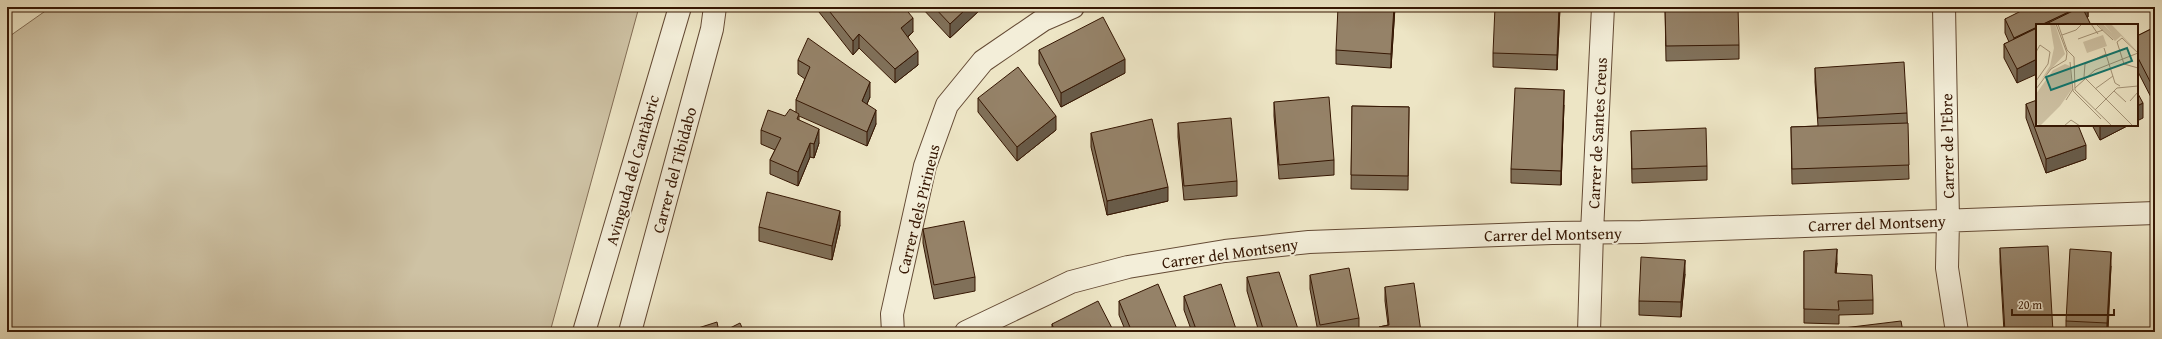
<svg xmlns="http://www.w3.org/2000/svg" width="2162" height="339" font-family="'Gentium Book Plus',serif">
<style>
.green{fill:#cec2a4;stroke:#826c54}
.lines{fill:none;stroke-linecap:round;stroke-linejoin:round}
.minor-casing{stroke:#644a34;stroke-width:24}
.tertiary-casing{stroke:#644a34;stroke-width:24}
.minor{stroke:#f3eed9;stroke-width:22}
.tertiary{stroke:#f3eed9;stroke-width:22}
.wall{fill:#807059;stroke:#361703}
.shaded-wall{fill:#685b49;stroke:#361703}
.building{fill:#958268;stroke:#361703}
.labels{text-anchor:middle;dominant-baseline:central;stroke-width:4;stroke-linejoin:round;paint-order:stroke}
.street-label{font-size:16px;fill:#361703;stroke:#f3eed9}
.inset-road{fill:none;stroke:#a49377;stroke-width:1}
.view{fill:#0f766e;fill-opacity:0.15;stroke:#0f766e;stroke-width:2}
.inset-edge{fill:none;stroke:#361703;stroke-width:2}
</style>
<rect width="100%" height="100%" fill="#ede5c5"/>
<filter id="stains"><feTurbulence type="fractalNoise" baseFrequency=".005" numOctaves="4"/><feColorMatrix values="0 0 0 0 .2 0 0 0 0 .09 0 0 0 0 .02 0 0 0 .5 -.17"/></filter>
<radialGradient id="worn" r=".72"><stop offset=".6" stop-color="#630" stop-opacity="0"/><stop offset="1" stop-color="#630" stop-opacity=".3"/></radialGradient>
<path class="green" d="M51,7H639L550,332H7V38Z"/>
<g class="lines">
<defs>
<path id="minor" d="M1944,7L1948,220L1947,268L1957,332
M893,332L892,314L925,166L947,105L983,61L1043,20L1073,7
M966,332L1071,282L1128,267L1225,251L1309,242L1552,233L1641,232L2155,213
M1589,332L1592,232L1603,7"/>
<path id="tertiary" d="M584,332L680,7
M630,332L712,29L715,7"/>
</defs>
<use href="#minor" class="minor-casing"/>
<use href="#tertiary" class="tertiary-casing"/>
<use href="#minor" class="minor"/>
<use href="#tertiary" class="tertiary"/>
</g>
<path class="wall" d="M815,7H904L913,32L908,37L918,65L895,83L859,48L853,55Z
M921,7H981V9L950,38Z
M1395,7L1391,68L1336,64V50Z
M1560,7L1557,70L1493,67V53Z
M1665,7L1739,45V59L1666,61Z
M2088,7V17L2017,83L2004,58V44L2009,42L2005,33V19Z
M2155,27V105L2137,70V36Z
M1039,50L1125,73L1061,107L1039,64Z
M798,60L870,97L867,104L876,124L867,146L799,116V120L819,143L814,158L810,157L798,186L770,174V160L775,150L761,144V130L796,112V100L805,79L798,74Z
M1815,68L1907,113L1909,179L1792,184L1791,127L1818,126L1815,82Z
M978,98L1056,130L1017,161L978,112Z
M1274,102L1334,160V175L1279,179L1274,116Z
M2026,104L2086,159L2046,173L2026,118Z
M1564,105L1561,185L1511,183V169Z
M1352,106L1409,107L1408,190L1351,189Z
M1178,123L1237,181V196L1184,200L1178,137Z
M2092,125H2129L2100,140Z
M1631,131L1707,166V180L1632,183Z
M1091,133L1168,201L1107,215L1091,147Z
M840,225L832,260L759,241V227Z
M923,229L975,277V291L934,299L923,243Z
M2000,248L2053,332H2004L2000,262Z
M1804,251L1837,263L1836,273L1873,300V314L1839,315V324L1804,323Z
M2111,266L2108,332H2066V321Z
M1685,274L1681,317L1639,315V301Z
M1310,275L1359,318V332H1318L1310,289Z
M1247,277L1299,332H1259L1247,291Z
M1385,287L1421,332H1379V327L1388,325L1385,301Z
M1184,296L1237,332H1192L1184,310Z
M1119,301L1177,332H1126L1119,315Z
M1052,324L1114,332H1052Z"/>
<path class="shaded-wall" d="M968,7H981V9L950,38V24Z
M1394,7H1395L1391,68V54Z
M1559,7H1560L1557,70V55Z
M2079,7H2088V17L2071,25H2041Z
M913,18V32L901,42V28Z
M2037,27V41L2014,52V38Z
M859,34V48L853,55V41Z
M918,51V65L895,83V69Z
M1125,59V73L1061,107V93Z
M2037,59V74L2017,83V69Z
M870,82V97L862,115V101Z
M1564,90V105L1561,185V171Z
M2143,103V118L2137,121V106Z
M876,110V124L867,146V132Z
M1056,116V130L1017,161V147Z
M2102,125H2129L2100,140V126Z
M819,129V143L814,158V144Z
M810,143V157L798,186V172Z
M2086,145V159L2046,173V159Z
M1168,187V201L1107,215V201Z
M840,211V225L832,260V246Z
M1837,249V263L1835,287V273Z
M2111,252V266L2107,332V323Z
M1685,260V274L1681,317V302Z
M1177,329V332H1170Z"/>
<path class="building" d="M826,7H904L913,18L901,28L918,51L895,69L859,34L853,41Z
M934,7H968L950,24Z
M1338,7H1394L1391,54L1336,50Z
M1495,7H1559L1557,55L1493,53Z
M1665,7H1738L1739,45L1666,46Z
M2029,7H2079L2041,25H2037V27L2014,38L2005,19Z
M2081,7H2082L2091,25H2044Z
M1103,17L1125,59L1061,93L1039,50Z
M2155,27V91L2137,56V36Z
M2037,28V59L2017,69L2004,44Z
M808,38L870,82L862,101L876,110L867,132L796,100L810,67L798,60Z
M1904,62L1907,113L1818,118L1815,68Z
M1018,67L1056,116L1017,147L978,98Z
M1515,88L1564,90L1561,171L1511,169Z
M2137,92L2143,103L2137,106Z
M1329,97L1334,160L1279,165L1274,102Z
M2037,100V125H2078L2086,145L2046,159L2026,104Z
M1352,106L1409,107L1408,176L1351,175Z
M790,109L799,114L797,119L819,129L814,144L810,143L798,172L770,160L781,138L761,130L768,110L785,116Z
M1231,118L1237,181L1184,186L1178,123Z
M1152,119L1168,187L1107,201L1091,133Z
M1908,123L1909,165L1792,169L1791,127Z
M1706,128L1707,166L1632,169L1631,131Z
M767,192L840,211L832,246L759,227Z
M964,221L975,277L934,285L923,229Z
M2048,246L2053,332H2005L2000,248Z
M1837,249L1835,273L1872,275L1873,300L1838,301L1839,310L1804,309V251Z
M2070,249L2111,252L2107,323L2066,321Z
M1641,257L1685,260L1681,302L1639,301Z
M1349,268L1359,318L1320,325L1310,275Z
M1279,272L1299,332H1264L1247,277Z
M1414,283L1421,332H1380L1379,327L1389,325L1385,287Z
M1158,284L1177,329L1170,332H1132L1119,301Z
M1221,284L1237,332H1197L1184,296Z
M1098,301L1114,332H1055L1052,324Z
M1901,321L1903,332H1827V330Z
M717,322L719,332H694L695,329Z
M740,323L744,332H722Z
M1027,328L1029,332H1020Z"/>
<g class="labels">
<g class="street-label">
<text transform="translate(1597 133) rotate(-87)">Carrer de Santes Creus</text>
<text transform="translate(1947 146) rotate(-91)">Carrer de l'Ebre</text>
<text transform="translate(632 170) rotate(-74)">Avinguda del Cantàbric</text>
<text transform="translate(674 170) rotate(-75)">Carrer del Tibidabo</text>
<text transform="translate(918 209) rotate(-76)">Carrer dels Pirineus</text>
<text transform="translate(1877 223) rotate(-2)">Carrer del Montseny</text>
<text transform="translate(1553 234) rotate(-1)">Carrer del Montseny</text>
<text transform="translate(1230 253) rotate(-8)">Carrer del Montseny</text>
</g>
</g>
<g transform="translate(2036 24)">
<rect width="102" height="102" fill="#ede5c5"/>
<path d="M14,0H19L29,30L5,56L14,42L18,24ZM61,0H67L76,9L68,0H75L102,28L85,12L79,17ZM67,11L71,22L51,29L47,18ZM29,40L34,42L36,65L24,82L4,102L0,98V70L17,46Z" fill="#cec2a4"/>
<path class="inset-road" d="M20,0L31,29L30,36M22,0L31,26L38,33L39,66L76,102M55,0L62,10M60,0L77,16M26,11L40,6L46,0M42,15L67,6M68,24L79,59L84,62M0,28L4,21L14,28L12,40L0,57M102,29L86,14L81,18L88,40L102,44M70,30L49,40L48,53L97,102M34,38L37,67L65,95M39,64L59,46L102,29M0,65L15,45L30,36M59,65L77,52M78,67L90,78M30,76L37,65M94,77L102,68M59,86L81,64L102,62M28,102L35,96L44,102"/>
<path class="view" d="M91,24L96,37L15,66L10,53Z"/>
<rect width="102" height="102" class="inset-edge"/>
</g>
<rect width="2162" height="339" fill="none" stroke="#ede5c5" stroke-width="24"/>
<rect x="8" y="8" width="2146" height="323" fill="none" stroke="#361703" stroke-width="2"/>
<rect x="12" y="12" width="2138" height="315" fill="none" stroke="#361703"/>
<path d="M2012 309v6h102v-6" fill="none" stroke="#361703" stroke-width="2"/>
<text x="2018" y="309" font-size="12" fill="#361703" stroke="#f3eed9" stroke-width="3" paint-order="stroke">20 m</text>
<rect width="100%" height="100%" filter="url(#stains)"/>
<rect width="100%" height="100%" fill="url(#worn)"/>
</svg>
